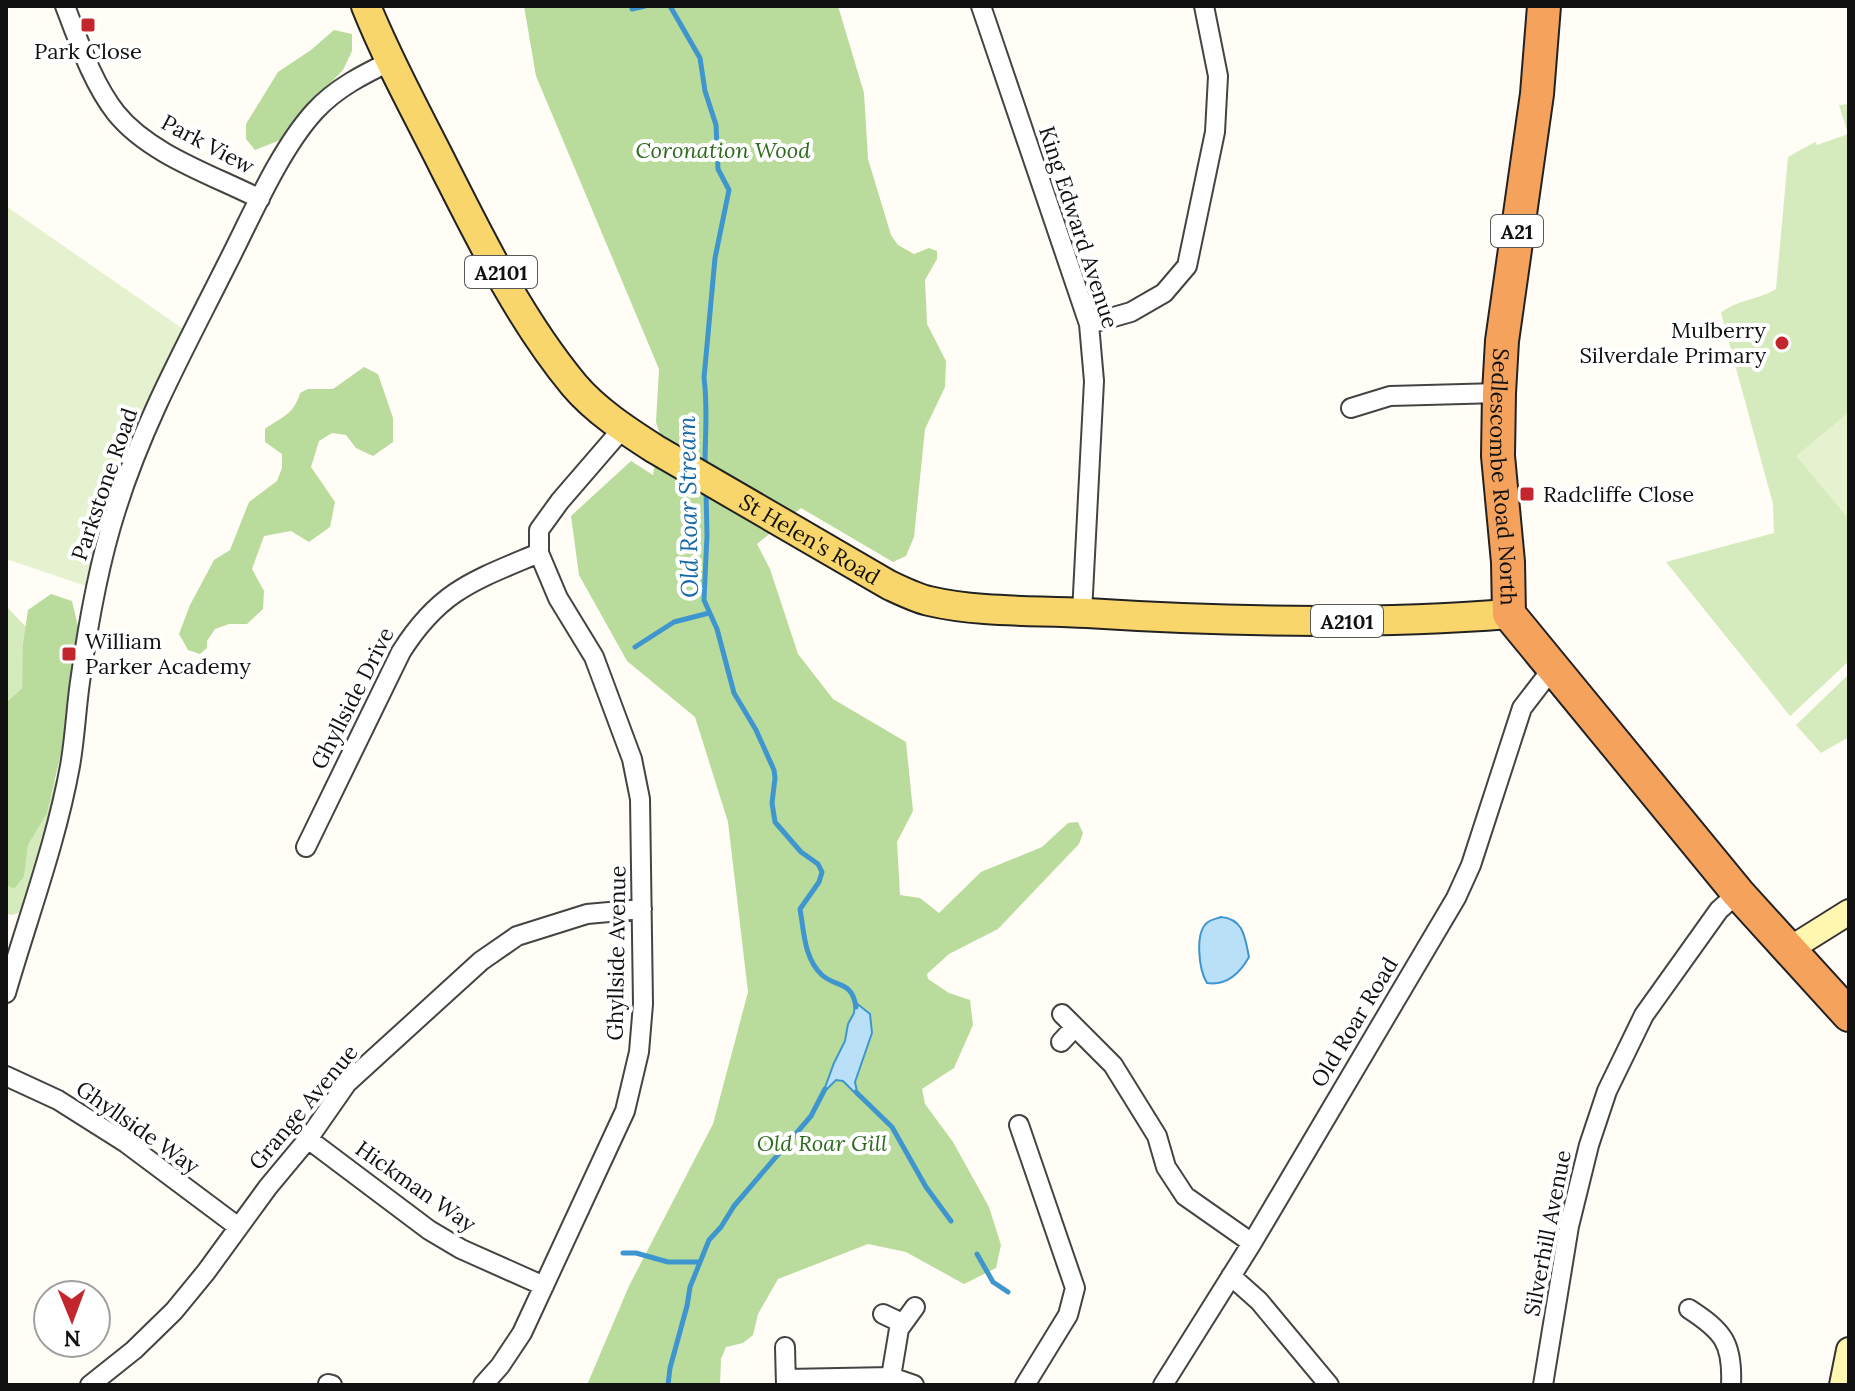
<svg xmlns="http://www.w3.org/2000/svg" width="1855" height="1391" font-family="Lora,serif">
<style>
.green{fill:#d5ebbd}
.forest{fill:#b9dc9c}
.pitch{fill:#e6f2cf}
.water{fill:#b9e0f7;stroke:#3f96cf;stroke-width:2}
.lines{fill:none;stroke-linecap:round;stroke-linejoin:round}
.stream{stroke:#3f96cf;stroke-width:5}
.street-casing{stroke:#444;stroke-width:22}
.secondary-casing{stroke:#333;stroke-width:28}
.primary-casing{stroke:#222;stroke-width:32}
.highway-casing{stroke:#222;stroke-width:36}
.street{stroke:#fff;stroke-width:18}
.secondary{stroke:#fff6b0;stroke-width:24}
.primary{stroke:#f9d66b;stroke-width:28}
.highway{stroke:#f5a25d;stroke-width:32}
.poi-dot{fill:#c4262e;stroke:#fff;stroke-width:3}
.labels{text-anchor:middle;dominant-baseline:central;stroke-width:8;stroke-linejoin:round;paint-order:stroke}
.shield{fill:#fff;stroke:#585858;stroke-width:2}
.shield-label{font-size:20px;font-weight:bold;fill:#111}
.poi-label{font-size:22px;fill:#111;stroke:#fff;text-anchor:start}
.street-label{font-size:22px;fill:#111;stroke:#fff}
.park-label{font-size:22px;font-style:italic;fill:#2f6b1f;stroke:#fff}
.water-label{font-size:24px;font-style:italic;fill:#1768a6;stroke:#fff}
</style>
<rect width="100%" height="100%" fill="#fffdf5"/>
<path class="green" d="M1849,104V661L1790,716L1666,562L1774,533L1773,504L1721,313C1735,300 1759,300 1776,289L1788,157L1815,142L1817,145L1848,134L1839,105Z
M6,606L26,627L22,688L6,703Z
M1849,674V737L1821,753L1796,725Z
M55,780L58,783L54,806L22,912L11,915L6,913V885L14,889L24,877L28,845L46,813Z"/>
<path class="forest" d="M524,6H838L864,93L868,159L891,235L898,245L914,254L929,248L937,251V259L925,280L927,324L946,361L945,387L925,429L914,537L906,556L893,562L801,508L757,544L770,569L798,654L833,699L906,742L913,811L897,842L900,895L920,898L939,913L981,872L1042,847L1068,823L1078,822L1083,833L1079,844L998,929L949,954L927,974L928,979L949,993L970,1000L973,1025L954,1068L922,1089L925,1104L953,1142L989,1207L1001,1245L996,1268L964,1284L906,1252L868,1244L778,1279L758,1314L753,1335L743,1343L726,1347L721,1359L720,1385H587L629,1286L713,1124L748,992L728,822L695,717L627,661L579,575L571,516L631,461L653,475L660,435L656,422L659,369L536,76Z
M334,30L352,34V51L343,70L315,99L288,137L255,150L246,139V124L278,72L311,50Z
M364,367L378,374L393,418V442L373,456L356,448L346,435L332,433L319,441L311,467L335,502L330,527L309,542L291,531L264,536L252,569L264,591L263,609L247,624H229L215,629L207,641V648L200,654L188,650L179,634L190,605L214,560L230,550L249,502L277,481L282,468V454L265,442V429C281,417 294,415 300,393L308,389H333Z
M51,594L72,601L79,631L65,736L47,813L28,845L24,877L14,889L6,885V703L22,688L23,644L28,610Z"/>
<path class="pitch" d="M6,206L186,331L142,411L89,587L6,559Z
M1849,412V519L1796,456Z"/>
<path class="water" d="M1221,917C1244,919 1245,938 1249,957C1240,973 1227,986 1207,983C1199,970 1194,932 1208,922C1212,919 1216,919 1221,917Z
M855,1002L870,1014L872,1033L855,1082L858,1096L843,1081L836,1080L823,1093L834,1063L845,1041L848,1024L854,1013Z"/>
<g class="lines">
<path class="stream" d="M670,6L700,58L705,91L716,125L718,169L729,190L715,258L704,378C708,407 705,436 705,465
M632,9L645,6
M706,491L707,535L704,600L717,629L734,693L756,730L774,770L775,778L772,803L775,822L801,852L818,864L822,872L819,882L800,909C804,931 804,959 822,975C836,988 852,980 856,1007
M635,647L674,622L709,613
M856,1092L892,1127L926,1187L951,1221
M623,1253H636L668,1262H698
M977,1254L993,1282L1008,1292
M668,1385L670,1368L687,1306L690,1287L709,1240L721,1227L734,1206L811,1116L825,1089"/>
<defs>
<path id="street" d="M65,6C79,42 92,82 116,113C150,155 213,175 260,199
M981,6L1089,324L1094,381L1082,613
M1089,324L1131,312L1164,293L1187,266L1215,132L1218,76L1204,6
M1351,408L1390,396L1499,393
M306,847L401,652C440,590 475,580 539,553V530L560,501L623,428
M6,993C28,917 56,843 70,766C75,738 76,710 80,682C88,624 98,566 116,510C143,423 187,344 228,262C252,215 280,149 315,111C336,88 364,74 391,61
M1062,1014L1113,1065L1157,1136L1166,1167L1185,1196L1252,1243
M1061,1042L1075,1027
M6,1076L58,1100L126,1143L237,1226
M1019,1125L1075,1288L1068,1315L1025,1385
M308,1139L429,1230L461,1249L544,1286
M1231,1276L1259,1301L1329,1385
M1689,1309C1723,1331 1733,1343 1731,1385
M883,1314L902,1323
M785,1347L786,1385
M891,1377L899,1329L915,1307
M786,1379L891,1377L914,1385
M328,1384L332,1385
M90,1385L134,1350L174,1311L206,1272L268,1187L308,1139L347,1083L481,961L517,936L587,914L642,909
M483,1385L500,1366L522,1333L625,1111L639,1052L643,1004L640,799L632,759L594,657L558,598L539,553
M1163,1385L1252,1243L1456,898L1471,865L1522,708L1552,669
M1543,1385L1569,1226L1589,1145L1607,1091L1644,1015L1719,910L1738,893"/>
<path id="secondary" d="M1790,949L1849,912
M1842,1385L1849,1350"/>
<g id="primary">
<path id="s1" d="M366,6C388,61 417,113 443,165C481,240 520,320 574,385C596,411 627,431 655,449L889,585C902,591 916,598 929,601C980,613 1035,610 1087,613C1227,622 1368,625 1509,614"/>
</g>
<g id="highway">
<path id="s2" d="M1544,6L1537,94L1502,341L1499,393L1498,456L1508,562L1509,614L1738,893L1849,1015"/>
</g>
</defs>
<use href="#street" class="street-casing"/>
<use href="#secondary" class="secondary-casing"/>
<use href="#primary" class="primary-casing"/>
<use href="#highway" class="highway-casing"/>
<use href="#street" class="street"/>
<use href="#secondary" class="secondary"/>
<use href="#primary" class="primary"/>
<use href="#highway" class="highway"/>
</g>
<g class="poi-dot">
<rect x="80" y="17" width="16" height="16" rx="4"/>
<circle cx="1782" cy="343" r="8"/>
<rect x="1519" y="486" width="16" height="16" rx="4"/>
<rect x="61" y="646" width="16" height="16" rx="4"/>
</g>
<g class="labels">
<g class="shield">
<rect x="1491" y="215" width="52" height="32" rx="6"/>
<rect x="465" y="256" width="72" height="32" rx="6"/>
<rect x="1311" y="605" width="72" height="32" rx="6"/>
</g>
<g class="shield-label">
<text x="1517" y="231">A21</text>
<text x="501" y="272">A2101</text>
<text x="1347" y="621">A2101</text>
</g>
<g class="poi-label">
<text x="88" y="51" text-anchor="middle">Park Close</text>
<text x="1766" y="330" text-anchor="end">Mulberry<tspan x="1766" dy="25">Silverdale Primary</tspan></text>
<text x="1543" y="494">Radcliffe Close</text>
<text x="85" y="641">William<tspan x="85" dy="25">Parker Academy</tspan></text>
</g>
<g class="street-label">
<text transform="translate(208 144) rotate(28)">Park View</text>
<text transform="translate(1079 227) rotate(72)">King Edward Avenue</text>
<text stroke="none"><textPath href="#s2" startOffset="474">Sedlescombe Road North</textPath></text>
<text transform="translate(104 484) rotate(-71)">Parkstone Road</text>
<text stroke="none"><textPath href="#s1" startOffset="716">St Helen's Road</textPath></text>
<text transform="translate(352 698) rotate(-63)">Ghyllside Drive</text>
<text transform="translate(616 953) rotate(-89)">Ghyllside Avenue</text>
<text transform="translate(1354 1022) rotate(-59)">Old Roar Road</text>
<text transform="translate(303 1107) rotate(-50)">Grange Avenue</text>
<text transform="translate(138 1127) rotate(35)">Ghyllside Way</text>
<text transform="translate(416 1186) rotate(35)">Hickman Way</text>
<text transform="translate(1547 1233) rotate(-79)">Silverhill Avenue</text>
</g>
<g class="park-label">
<text x="723" y="150">Coronation Wood</text>
<text x="822" y="1143">Old Roar Gill</text>
</g>
<g class="water-label">
<text transform="translate(688 507) rotate(-91)">Old Roar Stream</text>
</g>
</g>
<rect width="1855" height="1391" fill="none" stroke="#111111" stroke-width="16"/>
<g transform="translate(72 1319) rotate(179)"><circle r="38" fill="#ffffff" stroke="#a0a0a0" stroke-width="2"/>
<path d="M0-6L14 30L0 20L-14 30Z" fill="#c4262e"/>
<text y="-12" font-size="22" font-weight="bold" text-anchor="middle" fill="#111111">N</text>
</g>
</svg>
